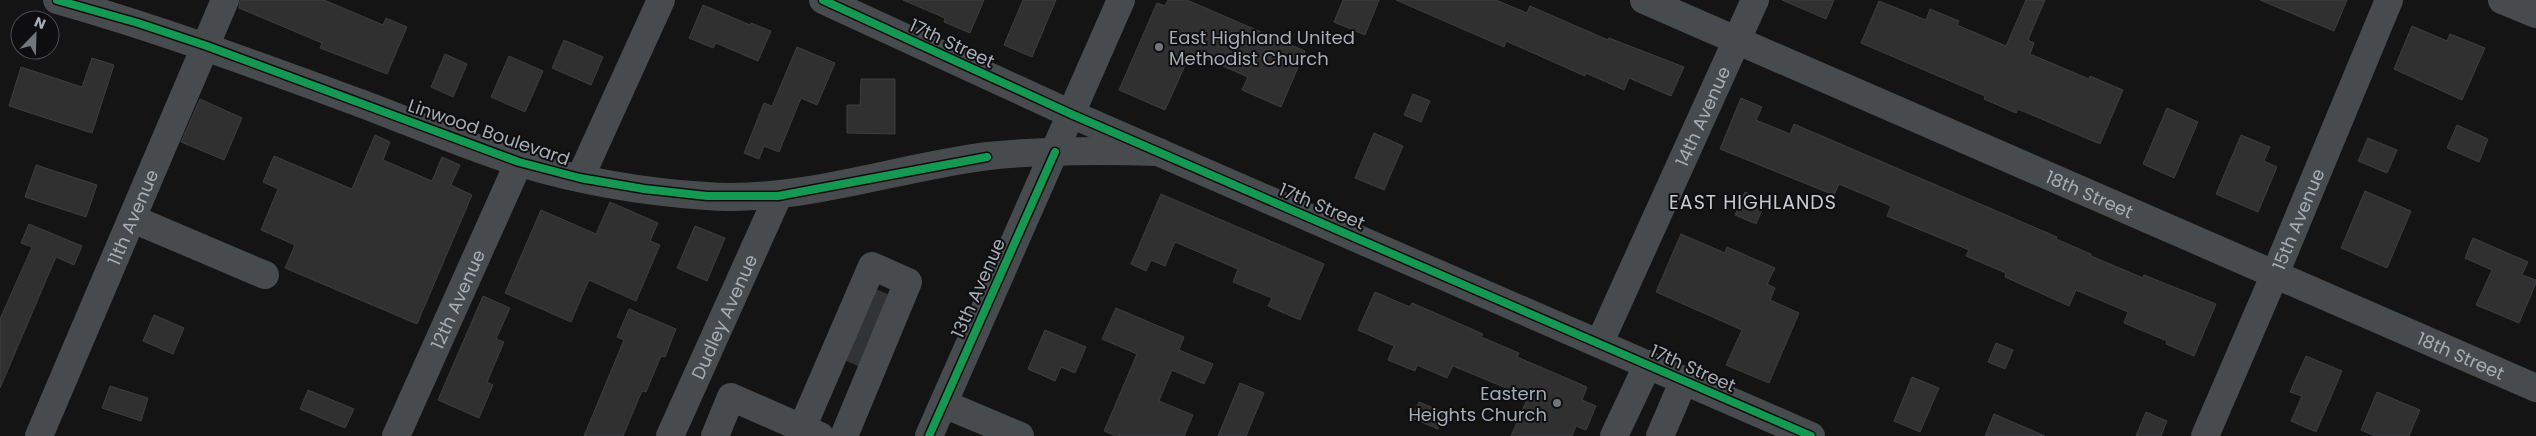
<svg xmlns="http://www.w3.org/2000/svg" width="2536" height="436" font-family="Poppins,sans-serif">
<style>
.building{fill:#303031;stroke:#3c3e40}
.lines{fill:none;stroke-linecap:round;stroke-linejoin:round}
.minor-tunnel{stroke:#313334;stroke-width:28;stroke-dasharray:28 14;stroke-linecap:butt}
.minor{stroke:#484b4d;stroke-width:28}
.cycleway-casing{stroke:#0e0e10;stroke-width:11}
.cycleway{stroke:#139951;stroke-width:8}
.poi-dot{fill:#73777c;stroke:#0e0e10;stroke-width:2}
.labels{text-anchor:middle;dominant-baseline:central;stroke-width:4;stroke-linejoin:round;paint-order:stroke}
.poi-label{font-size:18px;fill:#a6adb4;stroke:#0e0e10;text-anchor:start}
.street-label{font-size:18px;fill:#a6adb4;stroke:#0e0e10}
.neighbourhood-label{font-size:19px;letter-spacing:1px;fill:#c7cbd0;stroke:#0e0e10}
</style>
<rect width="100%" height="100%" fill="#141414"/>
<path class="building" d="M240,0H324L383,25L386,18L407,27L387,74L320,48L322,43L239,8Z
M903,0H984L970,33L944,22L945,18Z
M1023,0H1056L1032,57L1004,45Z
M1168,0H1187L1305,51L1281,107L1242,90L1248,77L1191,52L1165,110L1119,90L1157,3L1165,6Z
M1343,0H1379L1365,35L1334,22Z
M1396,0H1496L1527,13L1530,6L1608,40L1609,38L1684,67L1671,96L1629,78L1624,90L1586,73L1585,76L1506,41L1504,47Z
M1782,0H1834L1826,19Z
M2026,0H2045L2028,40L2034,43L2030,54L2089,79L2090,76L2123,90L2100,144L2018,109L2016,113L1984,99L1985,96L1861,43L1879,1L1926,20L1930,9L1959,21L1957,25L2006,46Z
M2260,0H2347L2334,31Z
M703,5L750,25L751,23L771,31L758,61L716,43L713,48L689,38Z
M2412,26L2447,41L2450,34L2485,48L2462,100L2394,69Z
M564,40L603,57L591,85L552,68Z
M797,47L835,63L817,105L801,98L779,152L764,146L759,159L744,153L764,103L772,106Z
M445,54L467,64L453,97L431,87Z
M509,56L543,71L525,112L491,97Z
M92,58L114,65L92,133L9,106L21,67L82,87Z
M861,79H895V134L847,133V105H860Z
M1413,94L1430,101L1421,122L1404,115Z
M1741,98L1762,107L1756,120L1790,134L1794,124L2057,237L2056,239L2091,254V256L2143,278L2144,275L2216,304L2194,356L2166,344L2167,341L2124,323L2128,312L2076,290L2069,306L2005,277L2006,273L1966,256L1969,250L1887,216L1891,206L1839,184L1834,195L1720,149Z
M200,99L242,118L224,160L181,142Z
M2167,108L2198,122L2174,178L2143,164Z
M2457,125L2488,139L2479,162L2447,148Z
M1374,133L1403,146L1384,190L1355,178Z
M375,135L390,142L383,160L432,181L442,157L460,165L451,185L472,195L417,324L285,268L295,245L261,230L278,189L263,182L274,156L352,189Z
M2241,135L2270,147L2264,161L2277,167L2258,212L2216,194Z
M2368,138L2397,150L2387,173L2358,161Z
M36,165L97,185L86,217L25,197Z
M2365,191L2411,211L2387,268L2341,248Z
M1745,192L1766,201L1756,224L1735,215Z
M1161,194L1324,264L1300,320L1268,306L1272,298L1233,282L1238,269L1175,242L1165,266L1151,260L1146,271L1131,264Z
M610,202L658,223L650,241L660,245L636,301L589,280L571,322L505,293L541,210L596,234Z
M29,224L82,246L74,265L56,257L0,388V319L32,247L21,243Z
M695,226L725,238L707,281L677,268Z
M1681,234L1725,253L1727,247L1775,268L1767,284L1775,288L1770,300L1799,313L1769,383L1726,365L1742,330L1656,292Z
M2473,238L2528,262L2522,275L2536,280V283L2519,323L2476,305L2492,270L2465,258Z
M1375,292L1410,307L1412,303L1442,316L1483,334L1481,337L1519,353L1517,357L1587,387L1582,400L1596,406L1586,430L1576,426L1572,436H1511L1528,397L1453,366L1447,378L1417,365L1415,371L1388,360L1394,346L1358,330Z
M483,296L510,308L496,339L504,342L487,382L493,385L479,418L438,400Z
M1116,308L1184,337L1179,350L1213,364L1204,384L1172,370L1159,401L1193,415L1184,436H1116L1104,431L1137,354L1102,339Z
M629,309L676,329L665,357L661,356L646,392L642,391L623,436H584L624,340L617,337Z
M154,315L184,328L173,354L143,341Z
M1045,330L1086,347L1075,373L1061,367L1055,381L1028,369Z
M1996,343L2013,350L2005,369L1988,362Z
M2306,356L2342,371L2316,432L2291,421L2302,396L2290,392Z
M1912,377L1939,388L1920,432L1894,421Z
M1240,383L1264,393L1246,436H1218Z
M110,386L148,398L141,421L102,408Z
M308,390L354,409L345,428L300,409Z
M2377,392L2420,410L2409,436H2376L2361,430Z
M1419,402L1445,413L1438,429L1412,418Z
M2146,412L2167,421L2161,436H2136Z
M1994,414L2045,436H1985Z"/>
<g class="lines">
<path class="minor-tunnel" d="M864,299L885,308
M855,321L875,330
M845,345L865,354"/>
<g class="minor">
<path d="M57,0C160,29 259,66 360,103C413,123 466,146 520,163C580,181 643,192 706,196C802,203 893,168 988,156C1045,150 1102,150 1159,152"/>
<path d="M823,0L1071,114L1811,436"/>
<path id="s1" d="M1644,0L2536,388"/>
<path d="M2502,0L2536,14"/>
<path d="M580,178L661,0"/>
<path d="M133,219L265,275"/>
<path id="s2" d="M1600,342L1755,0"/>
<path d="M944,404L1020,436"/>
<path d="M802,428L872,266L908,282L844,436"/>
<path id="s3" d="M39,436L225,0"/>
<path id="s4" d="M396,436L519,162"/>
<path id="s5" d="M670,436L778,196"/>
<path d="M715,436L731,397L820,436"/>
<path d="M929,436L1121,0"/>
<path d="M1614,436L1648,364"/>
<path d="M1660,436L1684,380"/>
<path id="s6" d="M2205,436L2275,274L2389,0"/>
</g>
<defs>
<path id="cycleway" d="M57,0L138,23L207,46L519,162L580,178L644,189L707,196H778L987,157
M823,0L1071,114L1811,436
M929,436L1055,152"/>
</defs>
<use href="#cycleway" class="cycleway-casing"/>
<use href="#cycleway" class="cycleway"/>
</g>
<g class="poi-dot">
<circle cx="1159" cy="47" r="5"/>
<circle cx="1557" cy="403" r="5"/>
</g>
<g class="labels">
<g class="poi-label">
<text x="1169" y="37">East Highland United<tspan x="1169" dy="21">Methodist Church</tspan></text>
<text x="1547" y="393" text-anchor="end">Eastern<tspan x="1547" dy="21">Heights Church</tspan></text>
</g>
<g class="street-label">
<text transform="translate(952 43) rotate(25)">17th Street</text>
<text stroke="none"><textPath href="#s2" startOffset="248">14th Avenue</textPath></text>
<text transform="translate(489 132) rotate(19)">Linwood Boulevard</text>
<text stroke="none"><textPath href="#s1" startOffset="486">18th Street</textPath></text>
<text transform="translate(1322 206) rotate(23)">17th Street</text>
<text stroke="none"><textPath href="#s3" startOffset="238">11th Avenue</textPath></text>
<text stroke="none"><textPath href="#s6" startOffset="236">15th Avenue</textPath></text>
<text transform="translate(978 288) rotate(-66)">13th Avenue</text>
<text stroke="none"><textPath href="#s4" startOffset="150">12th Avenue</textPath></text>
<text stroke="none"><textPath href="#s5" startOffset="131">Dudley Avenue</textPath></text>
<text stroke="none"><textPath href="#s1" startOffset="891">18th Street</textPath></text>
<text transform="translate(1693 368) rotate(24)">17th Street</text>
</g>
<g class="neighbourhood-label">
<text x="1753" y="202">EAST HIGHLANDS</text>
</g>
</g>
<g transform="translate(35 35) rotate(23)"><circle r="24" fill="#0e0e10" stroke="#4b4e52"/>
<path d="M0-4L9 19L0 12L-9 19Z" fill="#73777c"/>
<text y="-8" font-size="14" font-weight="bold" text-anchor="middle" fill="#a6adb4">N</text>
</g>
</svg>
